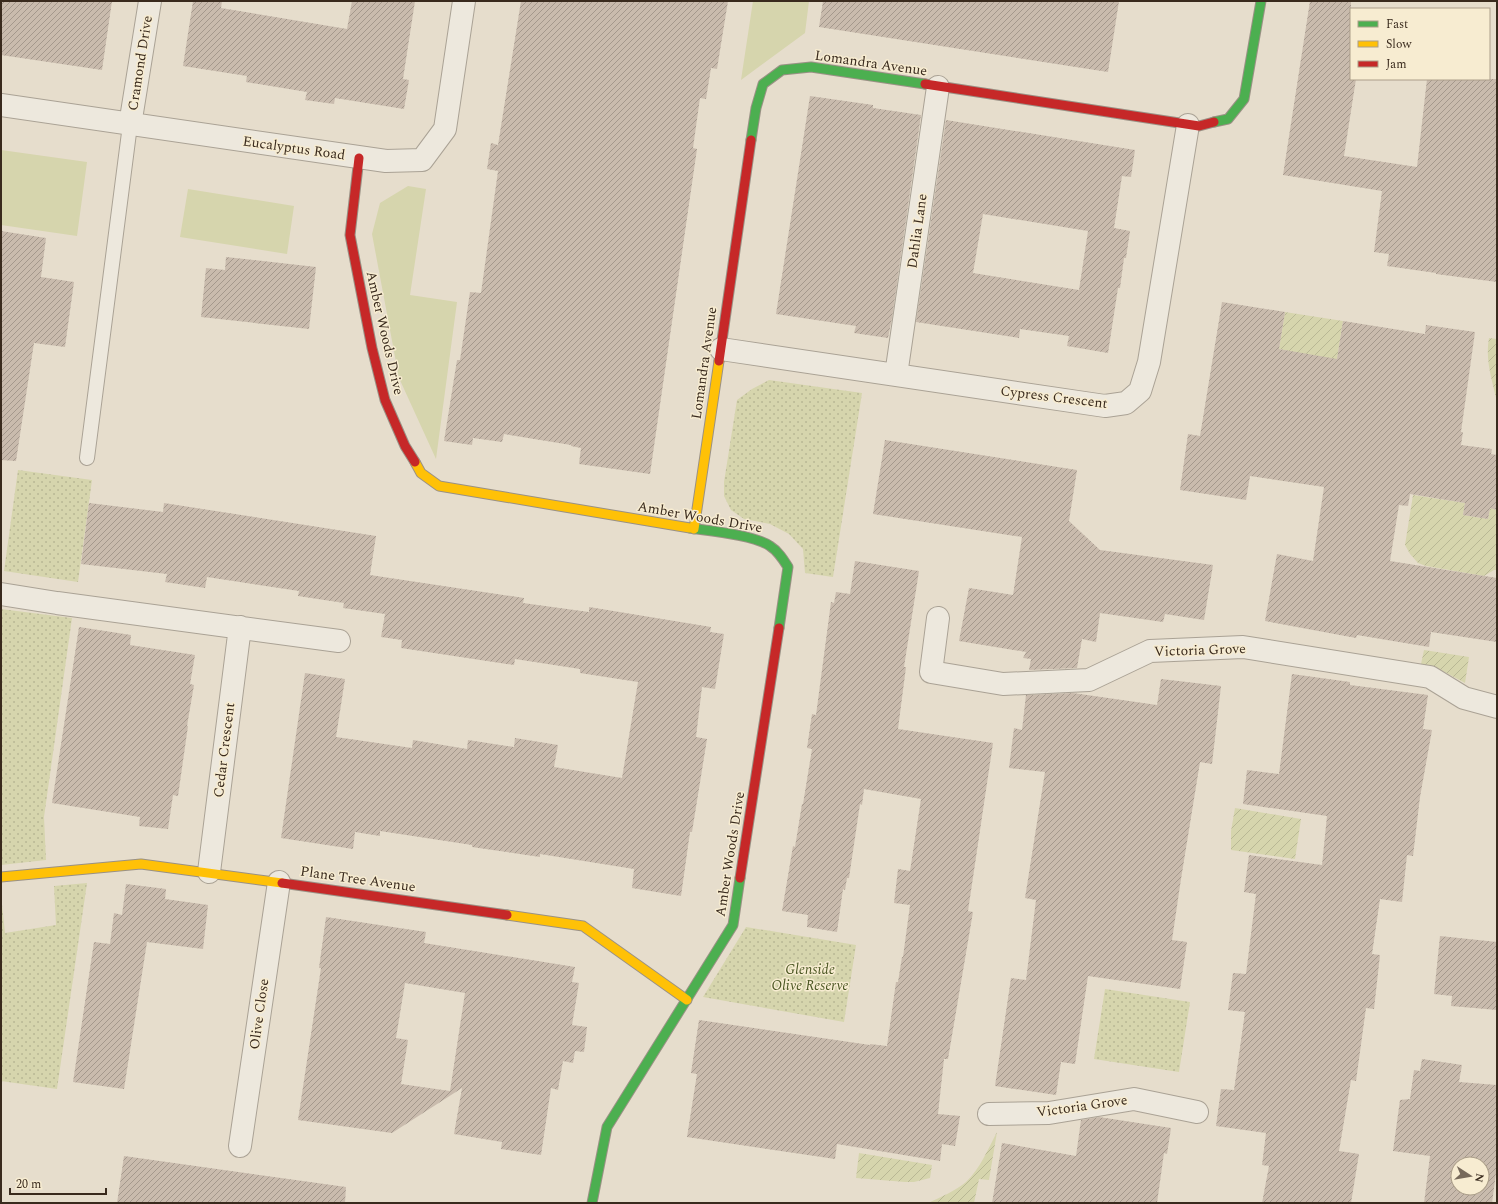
<svg xmlns="http://www.w3.org/2000/svg" width="1498" height="1204" font-family="Spectral,serif">
<style>
.grass{fill:#d6d5ad}
.park{fill:url(#park-dots)}
.garden{fill:url(#garden-furrows)}
.building{fill:url(#building-hatch);fill-rule:evenodd}
.lines{fill:none;stroke-linecap:round;stroke-linejoin:round}
.lane-casing{stroke:#aaa295;stroke-width:16}
.street-casing{stroke:#aaa295;stroke-width:24}
.fast-casing{stroke:#9a9185;stroke-width:11}
.slow-casing{stroke:#9a9185;stroke-width:11}
.jam-casing{stroke:#9a9185;stroke-width:11}
.lane{stroke:#ede8dd;stroke-width:14}
.street{stroke:#ede8dd;stroke-width:22}
.fast{stroke:#4caf50;stroke-width:9}
.slow{stroke:#ffc107;stroke-width:9}
.jam{stroke:#c62828;stroke-width:9}
.labels{text-anchor:middle;dominant-baseline:central;stroke-width:3;stroke-linejoin:round;paint-order:stroke}
.street-label{font-size:14px;fill:#392a1d;stroke:#f7ecd1}
.park-label{font-size:14px;font-style:italic;fill:#4a5622;stroke:#f7ecd1}
</style>
<defs>
<pattern id="park-dots" width="8" height="8" patternUnits="userSpaceOnUse"><rect width="8" height="8" fill="#d6d5ad"/><path d="M2 2h.1M6 6h.1" fill="none" stroke="#b8b794" stroke-width="1.8" stroke-linecap="round"/></pattern>
<pattern id="garden-furrows" width="10" height="10" patternUnits="userSpaceOnUse"><rect width="10" height="10" fill="#d6d5ad"/><path d="M-1 1l2-2M0 10L10 0M9 11l2-2" fill="none" stroke="#b8b794"/></pattern>
<pattern id="building-hatch" width="6" height="6" patternUnits="userSpaceOnUse"><rect width="6" height="6" fill="#c9bbad"/><path d="M-1 1l2-2M0 6l6-6M5 7l2-2" fill="none" stroke="#a4988c"/></pattern>
</defs>
<rect width="100%" height="100%" fill="#e6ddcc"/>
<path class="grass" d="M753,1H809L805,33L741,80Z
M1,150L87,162L77,236L1,225Z
M408,186L426,189L410,295L457,302L436,459L399,378L372,234L380,203Z
M188,189L294,206L287,254L180,237Z"/>
<path class="park" d="M769,380L862,393L833,577L805,573L803,549L789,534L770,524L744,519L731,510L724,496V482L737,400L752,389Z
M18,470L92,480L78,582L4,571Z
M1,609L72,618L44,817L46,860L1,865Z
M87,883L57,1089L1,1081V895L5,933L56,925L54,886Z
M746,927L856,945L844,1022L703,997Z
M1105,989L1190,1002L1179,1072L1094,1059Z"/>
<path class="garden" d="M1285,312L1343,321L1337,359L1296,406L1284,481L1260,476L1279,411L1289,351L1279,349Z
M1489,338L1497,339V402C1492,379 1485,361 1489,338Z
M1413,495L1465,503L1463,515L1488,519L1490,508L1497,510V570H1494L1484,576L1426,566L1418,563L1410,554L1405,545Z
M1424,650L1469,657L1465,683L1441,670L1421,664Z
M1235,808L1301,819L1295,859L1231,850V831Z
M997,1132L989,1180L979,1179L974,1203H928C941,1197 955,1191 966,1182C980,1169 988,1149 997,1132Z
M859,1153L932,1165L930,1178L914,1182H905L856,1178Z"/>
<path class="building" d="M1,1H112L102,70L1,55Z
M193,1H222L221,8L347,29L352,1H415L403,79L409,80L404,109L335,98L334,104L305,100L307,92L246,82L247,76L183,66Z
M521,1H728L717,69L711,68L706,99L700,98L693,148L697,149L650,474L579,464L581,448L571,446V445L504,434L502,442L473,438L472,445L444,441L457,360H460L470,292L481,293L498,171L487,169L491,143L498,145Z
M823,1H1119L1108,72L819,27Z
M1310,1H1351V79H1356L1344,156L1417,167L1427,79H1497V282L1436,274V273L1387,266L1389,254L1374,252L1382,191L1283,175Z
M810,96L873,105V108L921,115L892,318L888,338L854,333L856,326L776,314Z
M946,120L1135,150L1131,177L1122,176L1114,228L1130,231L1126,258H1124L1120,288H1118L1108,353L1067,346L1069,336L1020,329L1019,338L916,322ZM983,214L1088,231L1079,290L973,273Z
M1,231L46,238L41,277L74,282L65,347L34,343L16,461L1,460Z
M226,257L316,267L309,329L201,317L206,268L225,270Z
M1222,302L1285,312L1279,349L1337,359L1343,321L1425,334L1426,325L1475,332L1461,432H1463L1461,445L1492,449L1491,454L1497,455V510L1490,508L1488,519L1463,515L1465,503L1410,494L1408,506L1399,505L1390,561L1497,578V642L1431,632L1429,647L1357,635L1356,638L1265,621L1277,554L1313,561L1324,487L1250,476L1246,500L1180,490L1188,434L1200,436Z
M885,440L1077,470L1069,521L1100,550L1213,565L1204,620L1165,614L1163,622L1100,613L1096,642L1082,639L1077,668L1029,670L1031,659L1023,658L1026,652L959,641L969,588L1013,595L1022,537L873,514Z
M89,503L163,512L164,503L376,536L370,575L524,598L523,603L589,612V607L711,627L710,632L724,634L715,689L702,687L696,737L707,739L692,832H690L681,896L632,888L634,869L540,854V857L472,847V845L380,831V836L355,832L353,849L281,838L305,673L345,679L336,737L412,748L413,740L467,749L468,740L514,747L515,738L558,745L554,767L622,778L638,682L580,673V669L515,659L514,665L401,648L402,640L381,637L385,614L343,608L344,603L298,596L299,591L207,577L205,588L165,582L167,574L81,564Z
M855,561L919,571L904,667H906L898,729L993,743L968,911L973,912L948,1059H944L938,1114L960,1116L955,1146L942,1144L940,1161L837,1144L835,1159L687,1137L697,1074L691,1073L699,1020L870,1045V1044L887,1046L896,982H898L902,957H903L910,905L894,903L898,869L910,871L921,799L864,789L862,805L860,804L849,878H847L845,890L843,889L837,932L807,927L808,915L782,911L793,846L795,847L802,804H803L812,749L807,748L812,714L816,715L831,602L834,603L836,592L850,594Z
M79,627L131,635L130,645L195,655L190,684L194,685L187,726H188L178,796L173,795L168,829L139,826L140,817L52,803Z
M1292,674L1350,682V685L1428,695L1423,729L1432,730L1420,797L1413,856L1407,855L1402,902L1380,899L1372,954L1380,955L1374,1009L1366,1008L1356,1081L1351,1080L1339,1151L1359,1154L1351,1203H1262L1269,1166L1262,1165L1266,1133L1216,1126L1221,1089L1234,1090L1245,1012L1228,1010L1233,973L1246,974L1256,894L1244,892L1249,855L1322,865L1327,816L1243,804L1247,770L1279,774Z
M1161,679L1221,686L1212,764L1200,762L1181,879L1172,940L1187,942L1180,989L1088,976L1075,1064L1061,1062L1056,1095L995,1086L1011,978L1026,980L1036,900L1025,898L1045,772L1009,768L1014,728L1022,730L1026,695L1073,693L1157,705Z
M126,884L166,889L165,899L208,905L203,949L147,942L124,1089L73,1082L94,942L110,944L114,913L122,915Z
M326,917L426,932L424,943L575,967L572,982L579,983L572,1025L587,1027L584,1052L575,1051L573,1063L563,1061L558,1090L551,1088L541,1155L501,1149L502,1142L454,1134L462,1088L392,1133L298,1120L321,968H319ZM405,983L465,993L450,1091L401,1084L408,1040L396,1038Z
M1440,936L1497,942V1010L1451,1006L1452,996L1434,994Z
M1422,1059L1462,1065L1459,1082L1497,1085V1166L1492,1203H1424L1430,1156L1393,1151L1400,1100L1410,1099L1414,1070L1420,1071ZM1458,1164H1482V1188H1458Z
M1099,1117L1171,1128L1167,1154L1164,1153L1157,1203H992L1002,1143L1076,1156L1081,1120Z
M124,1156L346,1187L345,1203H117Z"/>
<g class="lines">
<defs>
<path id="lane" d="M87,458L130,125"/>
<path id="street" d="M1,105L386,161L422,160L445,129L464,1
M130,125L150,1
M721,349L1105,406L1126,403L1140,391L1149,362L1188,125
M896,375L938,87
M1,594L57,603L339,641
M938,618L931,672L1003,684L1089,680L1150,651L1243,647L1430,677L1464,698L1497,707
M209,872L240,627
M989,1114L1049,1113L1134,1099L1197,1112
M240,1146L279,882"/>
<path id="fast" d="M1214,122L1228,119L1244,99L1261,1
M751,140L756,108L763,84L782,70L811,67L925,84
M690,528C711,531 754,535 770,546C778,551 783,559 788,567L779,628
M592,1203L607,1127L733,925L740,878"/>
<path id="slow" d="M415,462L421,473L439,486L690,528
M694,529L719,361
M1,877L141,864L282,883
M507,915L583,926L687,1000"/>
<path id="jam" d="M925,84L1199,126L1214,122
M359,158L350,235L372,348L385,400L405,446L415,462
M719,361L751,140
M740,878L779,628
M282,883L507,915"/>
</defs>
<use href="#lane" class="lane-casing"/>
<use href="#street" class="street-casing"/>
<use href="#fast" class="fast-casing"/>
<use href="#slow" class="slow-casing"/>
<use href="#jam" class="jam-casing"/>
<use href="#lane" class="lane"/>
<use href="#street" class="street"/>
<use href="#fast" class="fast"/>
<use href="#slow" class="slow"/>
<use href="#jam" class="jam"/>
</g>
<g class="labels">
<g class="street-label">
<text transform="translate(140 63) rotate(-81)">Cramond Drive</text>
<text transform="translate(871 63) rotate(8)">Lomandra Avenue</text>
<text transform="translate(294 148) rotate(8)">Eucalyptus Road</text>
<text transform="translate(917 231) rotate(-82)">Dahlia Lane</text>
<text transform="translate(385 333) rotate(77)">Amber Woods Drive</text>
<text transform="translate(704 363) rotate(-82)">Lomandra Avenue</text>
<text transform="translate(1054 397) rotate(7)">Cypress Crescent</text>
<text transform="translate(700 517) rotate(10)">Amber Woods Drive</text>
<text transform="translate(1200 650) rotate(-2)">Victoria Grove</text>
<text transform="translate(224 750) rotate(-83)">Cedar Crescent</text>
<text transform="translate(730 854) rotate(-81)">Amber Woods Drive</text>
<text transform="translate(358 879) rotate(8)">Plane Tree Avenue</text>
<text transform="translate(259 1014) rotate(-82)">Olive Close</text>
<text transform="translate(1082 1106) rotate(-8)">Victoria Grove</text>
</g>
<g class="park-label">
<text x="810" y="969">Glenside<tspan x="810" dy="16">Olive Reserve</tspan></text>
</g>
</g>
<rect width="1498" height="1204" fill="none" stroke="#392a1d" stroke-width="4"/>
<rect x="1350" y="8" width="140" height="72" fill="#f7ecd1" stroke="#ab9e89"/>
<rect x="1358" y="21" width="20" height="6" fill="#4caf50" stroke="#ab9e89"/>
<text x="1386" y="28" font-size="12" fill="#392a1d">Fast</text>
<rect x="1358" y="41" width="20" height="6" fill="#ffc107" stroke="#ab9e89"/>
<text x="1386" y="48" font-size="12" fill="#392a1d">Slow</text>
<rect x="1358" y="61" width="20" height="6" fill="#c62828" stroke="#ab9e89"/>
<text x="1386" y="68" font-size="12" fill="#392a1d">Jam</text>
<g transform="translate(1470 1176) rotate(102)"><circle r="19" fill="#f7ecd1" stroke="#ab9e89"/>
<path d="M0-3L7 15L0 10L-7 15Z" fill="#76695a"/>
<text y="-6" font-size="11" font-weight="bold" text-anchor="middle" fill="#392a1d">N</text>
</g>
<path d="M10 1188v6h96v-6" fill="none" stroke="#392a1d" stroke-width="2"/>
<text x="16" y="1188" font-size="12" fill="#392a1d" stroke="#f7ecd1" stroke-width="3" paint-order="stroke">20 m</text>
</svg>
